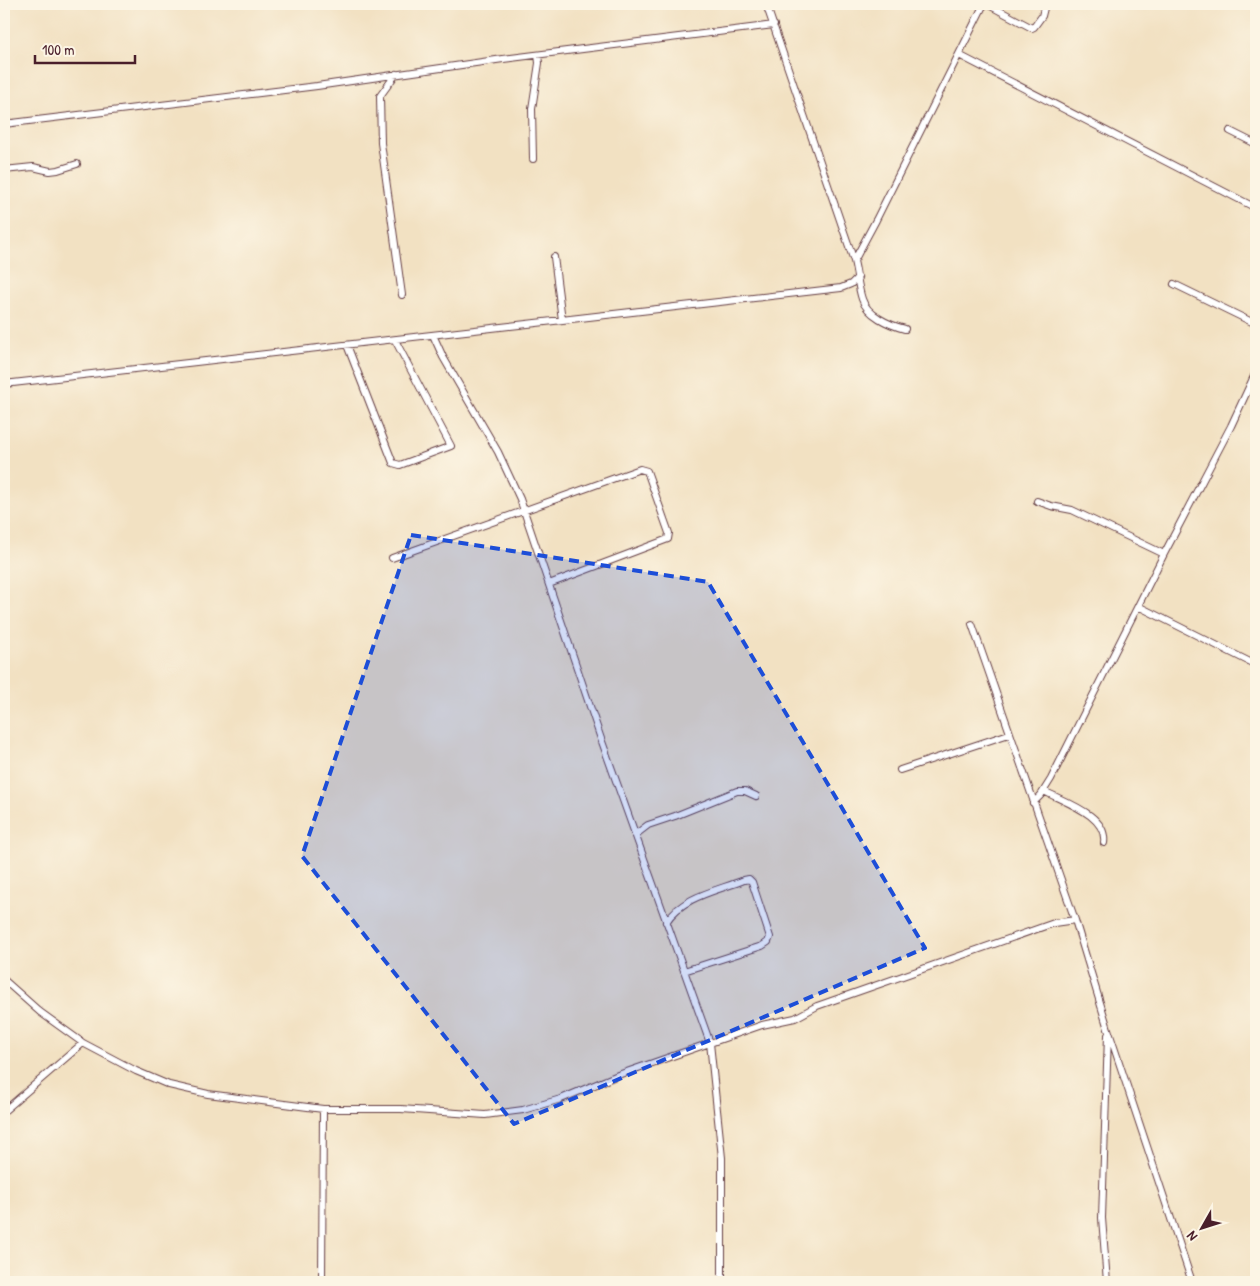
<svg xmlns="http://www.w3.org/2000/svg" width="1260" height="1286" font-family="'Patrick Hand',sans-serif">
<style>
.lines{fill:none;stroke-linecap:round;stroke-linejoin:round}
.minor-casing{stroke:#633c42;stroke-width:8}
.minor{stroke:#fff;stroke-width:6}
.marked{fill:#1d4ed8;fill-opacity:0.2;stroke:#1d4ed8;stroke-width:4;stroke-dasharray:10 6;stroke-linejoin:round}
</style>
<rect width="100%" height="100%" fill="#fcf5e5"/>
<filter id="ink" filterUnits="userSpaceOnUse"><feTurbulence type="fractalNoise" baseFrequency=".02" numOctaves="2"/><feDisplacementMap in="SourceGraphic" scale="10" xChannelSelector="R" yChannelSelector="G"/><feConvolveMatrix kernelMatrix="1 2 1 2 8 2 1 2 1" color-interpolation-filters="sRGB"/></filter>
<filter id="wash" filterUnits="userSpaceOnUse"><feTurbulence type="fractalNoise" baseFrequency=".0096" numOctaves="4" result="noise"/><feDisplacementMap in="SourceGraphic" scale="20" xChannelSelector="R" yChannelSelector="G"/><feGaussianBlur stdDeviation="1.12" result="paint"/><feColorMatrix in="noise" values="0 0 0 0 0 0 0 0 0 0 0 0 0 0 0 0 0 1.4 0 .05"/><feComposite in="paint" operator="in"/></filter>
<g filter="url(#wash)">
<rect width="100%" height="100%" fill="#f2e1c2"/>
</g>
<g filter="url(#ink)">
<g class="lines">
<defs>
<path id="minor" d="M766,4L854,261C857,273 858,287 862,299C867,315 889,325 905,329
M987,4L1032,28L1034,27L1042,16L1045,4
M959,55L1256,208
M396,74L380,96L381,143L402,295
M4,124L317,86L503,59L774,25
M1230,131L1256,144
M533,159L532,109L539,63L538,55
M4,170L33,167L50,171L58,170L77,164
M554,257L562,320
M854,261L876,220L984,4
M1174,284L1256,324
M433,335L443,357L498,452L520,499L600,736L710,1043L722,1158V1282
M347,345L393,463L400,465L451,446L395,340
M4,384L841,288L851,284L858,277
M1037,501L1051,506L1072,510L1164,554
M392,558L640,469L647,471L669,533L668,539L549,584
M1138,606L1256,665
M972,624L1075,920L1108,1029L1192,1282
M900,770L1009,734
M1044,791C1064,802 1108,815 1104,843
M1033,803L1041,795L1051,779L1164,554L1231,426L1256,372
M635,835L648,825L675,816L737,791H745L756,796
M666,922C683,896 717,891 744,880L749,879L752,882L770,937L768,942L762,946L684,971
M4,980L40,1012L83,1043L136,1071L169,1085L208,1094L323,1109H401L485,1115L523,1110L561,1099L618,1075L710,1043L762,1025L795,1018L817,1006L1054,923L1075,920
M4,1111L83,1043
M322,1282L323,1109
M1107,1282L1102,1218L1108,1035"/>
</defs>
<use href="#minor" class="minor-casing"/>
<use href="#minor" class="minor"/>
</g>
</g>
<path class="marked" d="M411,535L708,582L925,948L514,1124L302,856Z"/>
<rect width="1260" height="1286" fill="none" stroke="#fcf5e5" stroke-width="20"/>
<g transform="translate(1202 1228) rotate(231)" stroke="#fcf5e5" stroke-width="4" paint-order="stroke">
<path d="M0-4L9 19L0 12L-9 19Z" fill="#4a1f2b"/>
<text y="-8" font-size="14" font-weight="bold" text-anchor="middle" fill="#4a1f2b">N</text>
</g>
<path d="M35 55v8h100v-8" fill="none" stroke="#4a1f2b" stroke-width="2.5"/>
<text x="42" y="55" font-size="15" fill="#4a1f2b" stroke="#fcf5e5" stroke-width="4" paint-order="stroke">100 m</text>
</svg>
